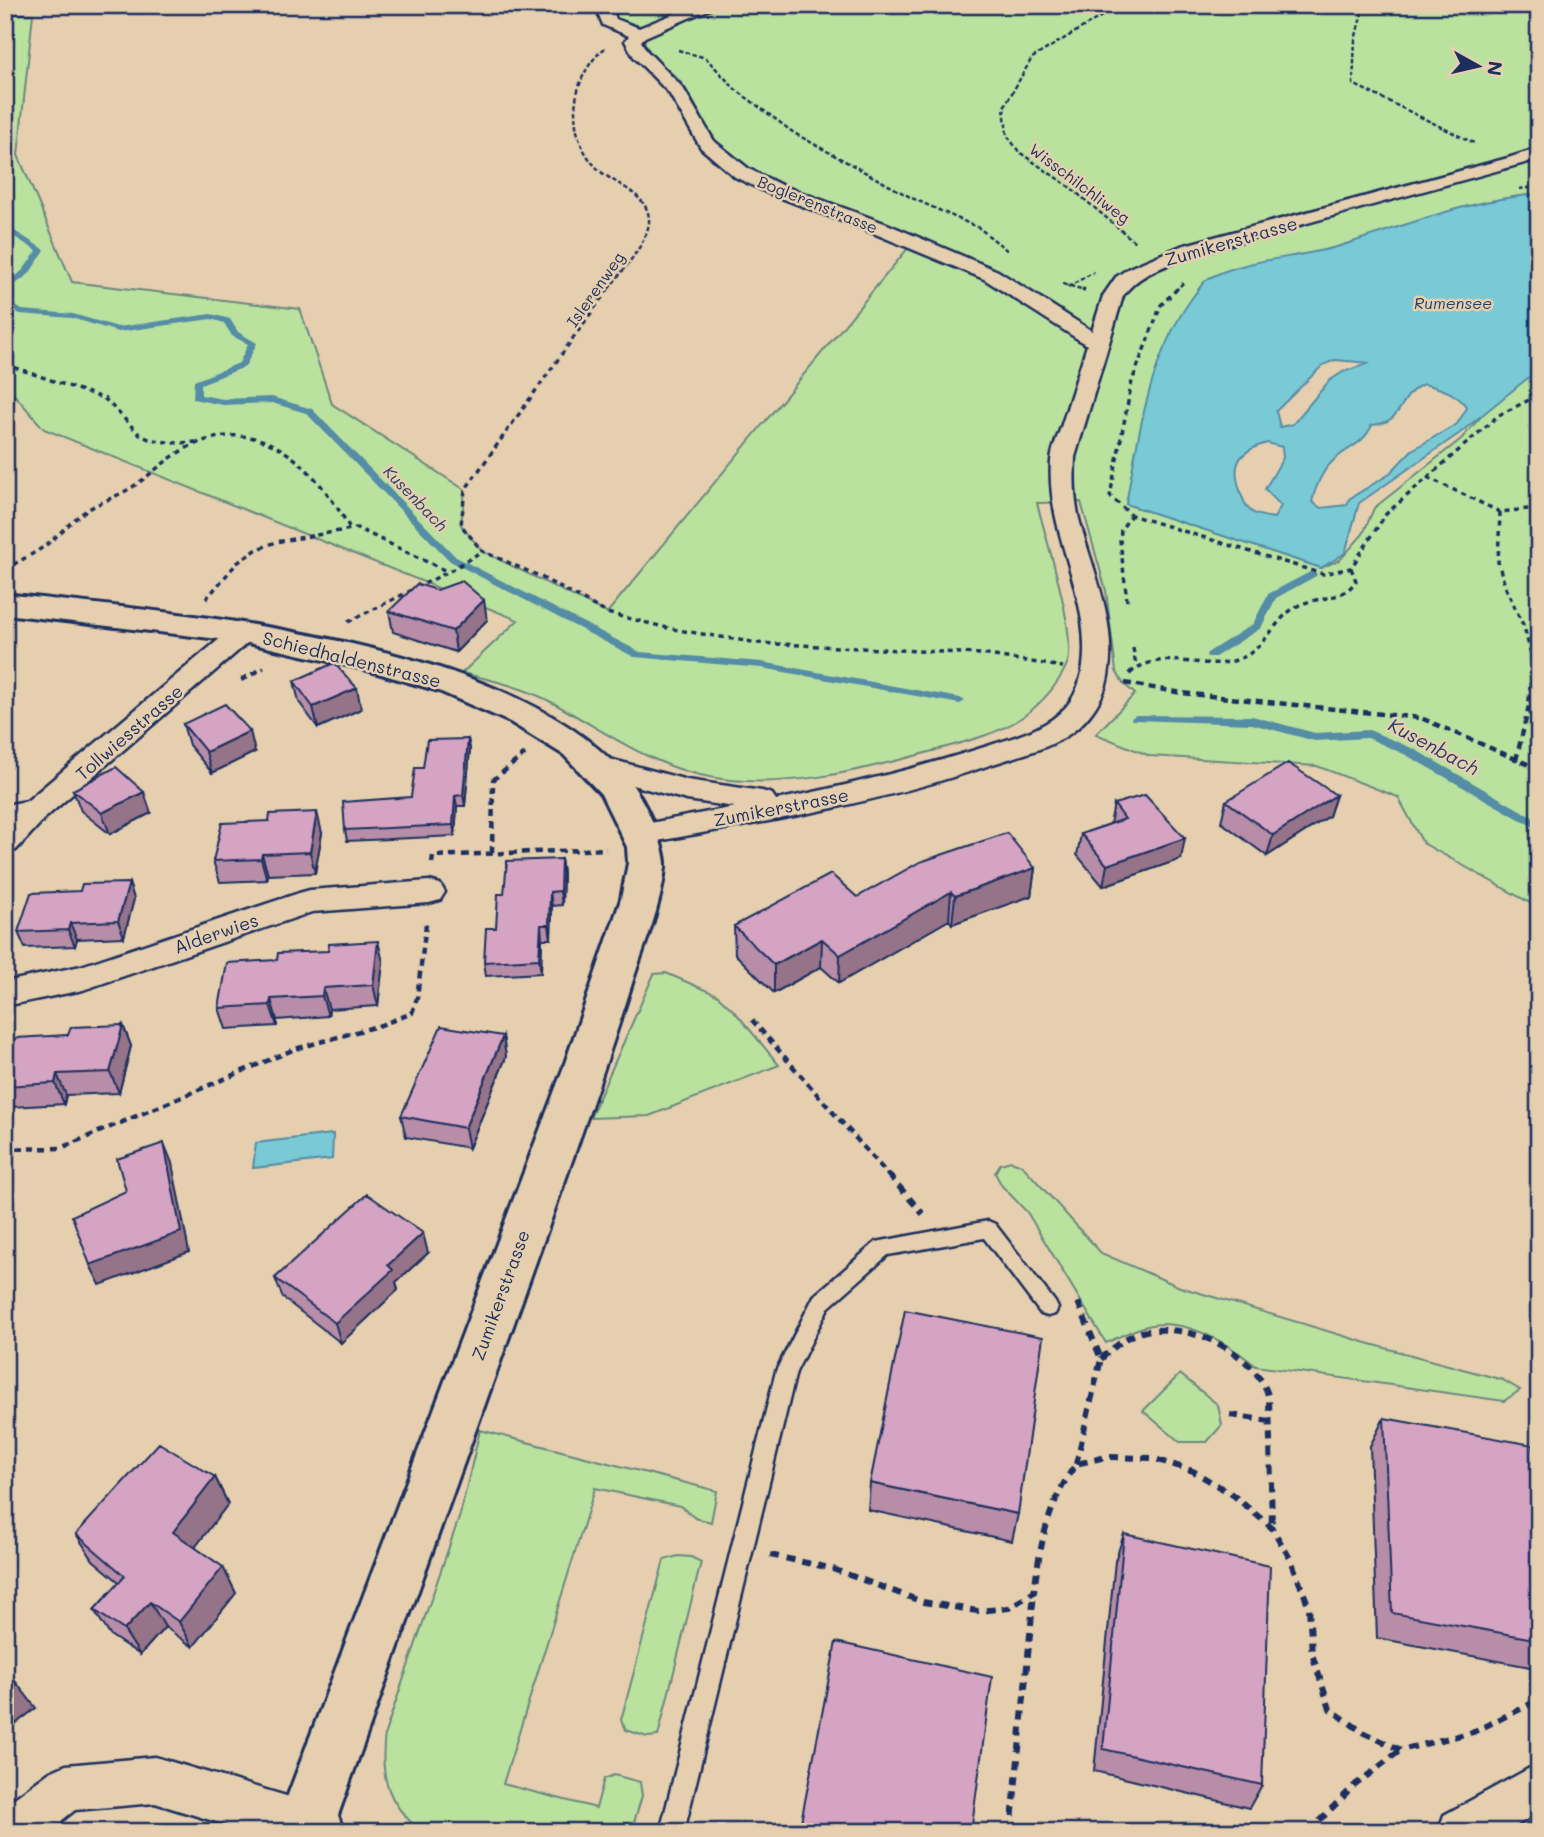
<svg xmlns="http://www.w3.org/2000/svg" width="1544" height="1837" font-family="Mali,sans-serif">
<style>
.green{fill:#bae29e;stroke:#6a887e;stroke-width:2}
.water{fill:#7acad6;stroke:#548ca6;stroke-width:2;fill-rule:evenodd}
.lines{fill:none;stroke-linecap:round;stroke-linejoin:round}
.stream{fill:#548ca6;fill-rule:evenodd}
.lane-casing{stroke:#1b2f5e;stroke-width:5}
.street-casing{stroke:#1b2f5e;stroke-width:5}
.secondary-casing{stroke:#1b2f5e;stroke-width:6}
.path-far3{stroke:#1b2f5e;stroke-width:2.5;stroke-dasharray:4.5 2.5;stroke-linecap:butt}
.path-far2{stroke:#1b2f5e;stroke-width:3.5;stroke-dasharray:5 4.5;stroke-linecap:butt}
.path-far1{stroke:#1b2f5e;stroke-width:4.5;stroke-dasharray:7 5;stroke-linecap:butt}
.path{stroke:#1b2f5e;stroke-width:6;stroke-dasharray:9 7;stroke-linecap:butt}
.lane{fill:#e5cfaf;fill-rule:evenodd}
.street{fill:#e5cfaf;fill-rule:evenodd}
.secondary{fill:#e5cfaf;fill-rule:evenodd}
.wall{fill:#b78da8;stroke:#1b2f5e;stroke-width:2}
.shaded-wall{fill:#957388;stroke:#1b2f5e;stroke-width:2}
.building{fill:#d5a4c3;stroke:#1b2f5e;stroke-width:2}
.labels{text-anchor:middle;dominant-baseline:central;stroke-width:5;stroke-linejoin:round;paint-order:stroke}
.far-street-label{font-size:16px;fill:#1b2f5e;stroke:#e5cfaf}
.far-water-label{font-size:16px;font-style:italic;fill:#243e6a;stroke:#e5cfaf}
.street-label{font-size:18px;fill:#1b2f5e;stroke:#e5cfaf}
.water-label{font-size:19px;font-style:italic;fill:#243e6a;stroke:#e5cfaf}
</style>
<rect width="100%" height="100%" fill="#e5cfaf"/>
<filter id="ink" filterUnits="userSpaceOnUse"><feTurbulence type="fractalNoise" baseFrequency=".0143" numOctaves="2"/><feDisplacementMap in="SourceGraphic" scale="14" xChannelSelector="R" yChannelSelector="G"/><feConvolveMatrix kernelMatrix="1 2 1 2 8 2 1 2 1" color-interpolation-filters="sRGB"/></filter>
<g filter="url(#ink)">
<path class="green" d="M609,5H1539V194C1465,199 1398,231 1327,250C1299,258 1270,261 1242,266L1126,504L1321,568L1340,560L1363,534L1374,508L1461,439L1494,402L1539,369V617L1534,625L1539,637V908L1423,843L1398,797L1317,766L1150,756L1096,734L1135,694L1123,683L1116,671L1106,591L1081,502L1037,503C1045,536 1078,636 1067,664C1057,688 1036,709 1015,722C993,735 964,742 940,749C865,770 777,793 700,775C645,762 601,729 553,703C526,688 492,680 462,673L518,620L44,429L5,384V14H33L18,155L72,282L300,309L332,404L465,490L461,525L482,551L607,613L918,236C868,217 756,184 722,148C705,130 698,105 683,85C671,69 650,59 644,41L651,32C635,19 616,28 609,5Z
M666,973L717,995L736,1013L779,1065L649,1116L590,1118L654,974Z
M1011,1161L1022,1165L1101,1253L1180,1287L1367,1343L1503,1380L1520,1390L1504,1401L1256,1366C1229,1344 1184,1316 1147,1326C1133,1329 1119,1337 1106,1343L1027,1212L1002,1186L995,1173L1000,1164Z
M1180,1374L1218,1405L1222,1425L1207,1442H1180L1143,1411Z
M480,1430L717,1491L711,1522L695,1518L680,1506L595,1488L503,1784L596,1808L604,1779L614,1775L640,1782L642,1796L631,1832H425C417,1829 413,1824 407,1818C383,1793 381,1766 385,1733L460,1515Z
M678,1556L691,1557L701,1562L658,1736L647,1737L626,1730L621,1720L664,1560Z"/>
<path class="water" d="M1539,194V369L1460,433L1359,503L1345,553L1321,568L1126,504C1139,432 1149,358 1192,298C1197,292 1202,282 1209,278C1250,257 1300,259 1343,245C1407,225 1471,199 1539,194ZM1335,360L1370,363L1343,372L1329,381L1293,424L1280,427L1276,411L1323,365ZM1424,384C1440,388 1458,393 1467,408L1457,424L1412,450L1388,475L1349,499L1347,505L1321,508L1312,502C1315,488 1322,471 1332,462C1347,446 1362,447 1372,425C1406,423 1397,394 1424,384ZM1267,443L1282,447L1283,458L1265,489L1281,506L1274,518C1268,517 1258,516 1252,512C1245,507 1241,495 1239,487C1231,461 1242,450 1267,443Z
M333,1134L332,1159L253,1168L256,1143Z"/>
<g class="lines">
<path class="stream" d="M5,225L45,250L29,274L5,292V286L23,270L37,251L5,231Z
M5,299L22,310L73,314L118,327L211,314L230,319L238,332L257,343L245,367L201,384V395L223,399L272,397L312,409L456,557L640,652L762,662L960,698L965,701L960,704L762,668L634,657L450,561L306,413L272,403L223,405L193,399L194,381L239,363L248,344L232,336L224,323L211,319L118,332L72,318L20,314L5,305Z
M1312,571L1317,574L1316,576L1276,598L1261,628L1215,657H1207L1206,655L1207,653L1253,624L1268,594Z
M1136,715L1252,716L1315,733L1369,730L1414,749L1539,821V830L1406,755L1368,738L1315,741L1252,724L1132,720L1131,718Z"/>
<defs>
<path id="lane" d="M988,1221L995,1224L1055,1302L1058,1308L1055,1314L1048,1316L1041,1314L984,1238L888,1255L828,1308L796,1372L684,1832H660L776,1371L814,1296L876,1242Z"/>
<path id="street" d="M595,5H611L616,19L639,28L696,5H719L645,37L641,41L646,50L683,88L714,141L749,169L781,185L887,224L998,271L1092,331L1103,296L1116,277L1129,268L1181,246L1508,158L1539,148V159L1195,254C1170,265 1139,272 1123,296L1075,457C1074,477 1074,496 1078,515C1091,568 1118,620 1108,676C1105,697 1089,720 1071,733C1049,749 1019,755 993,764C878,804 759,823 640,844L629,841L625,834L629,827L735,807L687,800L585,772L581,765L585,758L595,755L687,780L762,791L772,794L776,800C849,785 920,768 991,745C1018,736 1046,729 1066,707C1086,684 1086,650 1082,621C1074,567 1047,518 1051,461C1052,448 1059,434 1063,421C1071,396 1079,370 1087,345L984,279L873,233L768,193L735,177L701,148L669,93L634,57L625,41L629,36L603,25Z
M244,624L253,626L257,632L253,638L46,817L16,850L5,853V805L27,801L235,626Z
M429,881L440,884L445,892L440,900L429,903L312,912L83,990L5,1006V982L81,966L299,893L310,890Z
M155,1757L320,1806L337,1813L344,1830L249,1832L155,1803L75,1810L47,1832H5V1805L50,1772L66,1765Z
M1539,1763V1812L1506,1832H1438L1444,1815Z"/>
<path id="secondary" d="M5,594C178,614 512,637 628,779C642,796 667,846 665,868C661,906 645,943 633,980C610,1054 584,1127 558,1200C483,1410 407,1621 332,1832H274L563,1069L621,899L628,863L627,847L601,794L564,755L510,722L439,691L364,669L244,642L5,614Z"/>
</defs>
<use href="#lane" class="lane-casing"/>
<use href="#street" class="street-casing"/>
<use href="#secondary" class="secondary-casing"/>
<path class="path-far3" d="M1120,5L1032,58L1004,107L1007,135L1019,152L1071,188L1135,242
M1364,5L1355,40L1353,84L1476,144
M605,48C570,76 564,133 596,167C611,184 646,191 649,218C651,240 620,273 607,291
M678,50L706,58L735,89L794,133L912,198L979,228L1008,251
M1519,189L1539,187
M1063,284L1085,290
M1068,287L1094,272
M1175,291L1184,282"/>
<path class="path-far2" d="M608,289L465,490L461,525L482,551L539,576L607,613L672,629L758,643L981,654L1063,667
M1082,289L1085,290
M1177,289L1161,305L1132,381L1110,496L1131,515L1323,574L1351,568L1386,514L1499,415L1539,395
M5,364L105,399L140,435L149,439L172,443L200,442
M1427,477L1500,512L1539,508
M1500,512L1498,562L1505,586L1524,627L1533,662L1539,665
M5,569C19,561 34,554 46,545C60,534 72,520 87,510C102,501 119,496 134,486C153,473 169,456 191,446C266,411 317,471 351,530
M206,599L237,563L256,550L276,542L357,528L448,572
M1127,601L1120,540L1121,530L1131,515
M348,622L450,571L482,551
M1133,648L1136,666
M254,673L264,668
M1130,673C1163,646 1203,673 1239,659C1264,650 1273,622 1294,608C1314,595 1341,603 1356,581L1351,568
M1532,673L1533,663"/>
<path class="path-far1" d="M1129,674L1132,671
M241,680L258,671
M1125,683L1182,693L1421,718L1539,769
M1516,760L1529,706L1532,671
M492,853L493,780L525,754
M432,863L433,856L606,849
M752,1020L889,1176
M5,1149L61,1148L295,1049L381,1025L412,1013L417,998L426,924"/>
<path class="path" d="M888,1174L923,1214
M1101,1359C1113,1348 1126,1336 1142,1332C1187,1321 1256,1351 1269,1398L1272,1528
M1230,1415L1270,1421
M1076,1464L1101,1359L1078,1302
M770,1555L830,1568L923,1602L978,1611L1009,1608L1034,1592C1040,1544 1048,1504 1076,1464L1106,1457L1152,1458L1193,1471L1233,1495L1272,1528L1291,1560L1309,1607L1312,1654L1330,1709L1364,1733L1401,1750L1473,1732L1539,1700
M1011,1832L1034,1593
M1308,1832L1355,1785L1401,1750"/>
<use href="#lane" class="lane"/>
<use href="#street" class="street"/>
<use href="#secondary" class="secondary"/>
</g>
<path class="wall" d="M389,611L487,620L456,652L393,632Z
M294,681L361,709L318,728L299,702Z
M183,724L255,752L212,773L189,745Z
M468,739L470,749L465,806H457L455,836L347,841L345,830L411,797L423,768Z
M73,790L151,813L110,834L81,811Z
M1336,795L1329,816L1267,856L1221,822L1226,801Z
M1114,804L1181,859L1103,886L1077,855L1081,834L1110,824Z
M322,833L315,873L268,875L267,880L220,882L213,861Z
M561,859L563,873L562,905L552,906L551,939H542L541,973L486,976L484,962L496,928L504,894Z
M1035,868L1031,896L952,924L949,920L839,983L821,967L774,993L735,954L734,926L857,897Z
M129,883L134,899L124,937L77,939L75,946L25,948L18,932L80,891Z
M383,962L378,1006L329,1009L328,1016L277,1020V1026L226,1029L219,1008Z
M123,1025L131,1046L119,1093L66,1095L64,1104L11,1107L9,1114L5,1115V1045L68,1035Z
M503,1036L506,1057L469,1148L406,1137L401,1116Z
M428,1253L396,1282L398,1290L341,1343L283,1298L275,1278Z
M1384,1418L1539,1496V1663L1535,1668L1377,1638L1370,1446Z
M215,1477L228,1504L195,1547L236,1593L193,1647L165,1627L140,1655L110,1635L94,1610L119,1582L93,1560L76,1534Z
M870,1483L1018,1514L1012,1541L868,1510Z
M1124,1534L1262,1785L1249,1808L1094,1771L1115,1561Z"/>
<path class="shaded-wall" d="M484,600L487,620L456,652L453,631Z
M357,688L361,709L318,728L313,707Z
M250,731L255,752L212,773L206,752Z
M468,739L470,749L465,806L463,795Z
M144,792L151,813L110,834L102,813Z
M1336,795L1329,816L1267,856L1273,835Z
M455,796L457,806L455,836L453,825Z
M317,812L322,833L315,873L310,852Z
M1185,838L1181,859L1103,886L1107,865Z
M262,854L268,875L267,880L261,859Z
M561,859L563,873L562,905L560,891Z
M1035,868L1031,896L952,924L955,896Z
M129,883L134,899L124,937L118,921Z
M550,892L552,906L551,939L549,925Z
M951,892L949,920L839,983L840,955Z
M70,923L77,939L75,946L68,930Z
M541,925L542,939L541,973L539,959Z
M822,939L821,967L774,993V965Z
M378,941L383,962L378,1006L373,985Z
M323,988L329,1009L328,1016L322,996Z
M271,999L277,1020V1026L270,1005Z
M123,1025L131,1046L119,1093L110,1072Z
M503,1036L506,1057L469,1148L465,1128Z
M57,1074L66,1095L64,1104L55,1083Z
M5,1095L11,1107L9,1114L5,1108Z
M164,1143L172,1163L189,1252L100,1285L90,1265Z
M423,1233L428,1253L396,1282L398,1290L341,1343L335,1323L388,1265Z
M215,1477L228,1504L187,1558L173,1532Z
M223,1567L236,1593L193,1647L179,1622Z
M150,1602L165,1627L140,1655L124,1630Z
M5,1668L36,1708L5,1732Z"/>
<path class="building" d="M462,581L484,600L453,631L389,611L417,584L437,590Z
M334,663L357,688L313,707L294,681Z
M225,704L250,731L206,752L183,724Z
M468,739L463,795L455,796L453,825L345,830L343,802L411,797L415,768H423L427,740Z
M1288,763L1336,795L1273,835L1226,801Z
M116,767L144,792L102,813L73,790Z
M1145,795L1185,838L1107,865L1081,834L1125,819L1114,804Z
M317,812L310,852L262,854L261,859L213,861L222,823L269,821L270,814Z
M1007,833L1035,868L955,896L951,892L840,955L822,939L774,965L734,926L831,874L857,897L920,862Z
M561,859L560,891L550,892L549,925H541L539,959L484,962L486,928H496L498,894H504L507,861Z
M129,883L118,921L70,923L68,930L18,932L31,893L80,891L82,884Z
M378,941L373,985L323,988L322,996L271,999L270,1005L219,1008L227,963L277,960L278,953L328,951L329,944Z
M123,1025L110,1072L57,1074L55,1083L5,1086V1045H13L16,1038L68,1035L71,1027Z
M441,1026L503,1036L465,1128L401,1116Z
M164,1143L181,1232L90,1265L72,1216L126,1191L117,1159Z
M367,1194L423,1233L388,1265L393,1270L335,1323L275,1278Z
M905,1310L1043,1337L1018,1514L870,1483Z
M1384,1418L1533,1445L1539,1496V1640L1392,1613Z
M159,1443L215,1477L173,1532L223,1567L179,1622L150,1602L124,1630L94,1610L125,1576L76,1534Z
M1124,1534L1270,1566L1262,1785L1103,1749Z
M836,1642L992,1677L971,1832H799Z
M5,1669L17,1684L5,1693Z"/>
</g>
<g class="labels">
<g class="far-street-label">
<text transform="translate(1080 183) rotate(37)">Wisschilchliweg</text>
<text transform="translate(818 204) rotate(22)">Boglerenstrasse</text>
<text transform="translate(595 289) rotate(-55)">Islerenweg</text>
</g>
<g class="far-water-label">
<text x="1453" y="302">Rumensee</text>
<text transform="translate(416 498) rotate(46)">Kusenbach</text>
</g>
<g class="street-label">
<text transform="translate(1231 241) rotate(-16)">Zumikerstrasse</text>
<text transform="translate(352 659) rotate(14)">Schiedhaldenstrasse</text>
<text transform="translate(129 732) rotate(-41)">Tollwiesstrasse</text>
<text transform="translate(781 807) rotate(-11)">Zumikerstrasse</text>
<text transform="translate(216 933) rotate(-19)">Alderwies</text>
<text transform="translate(500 1295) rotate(-70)">Zumikerstrasse</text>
</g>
<g class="water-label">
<text transform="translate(1434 746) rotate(28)">Kusenbach</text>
</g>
</g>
<rect width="1544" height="1837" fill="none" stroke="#e5cfaf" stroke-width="28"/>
<rect x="14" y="14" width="1516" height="1809" fill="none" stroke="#1b2f5e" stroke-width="2.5" filter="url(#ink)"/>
<g transform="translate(1478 66) rotate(98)" stroke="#e5cfaf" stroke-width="5" paint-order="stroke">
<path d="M0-5L12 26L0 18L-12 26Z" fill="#1b2f5e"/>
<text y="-10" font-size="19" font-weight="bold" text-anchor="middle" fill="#1b2f5e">N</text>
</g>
</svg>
